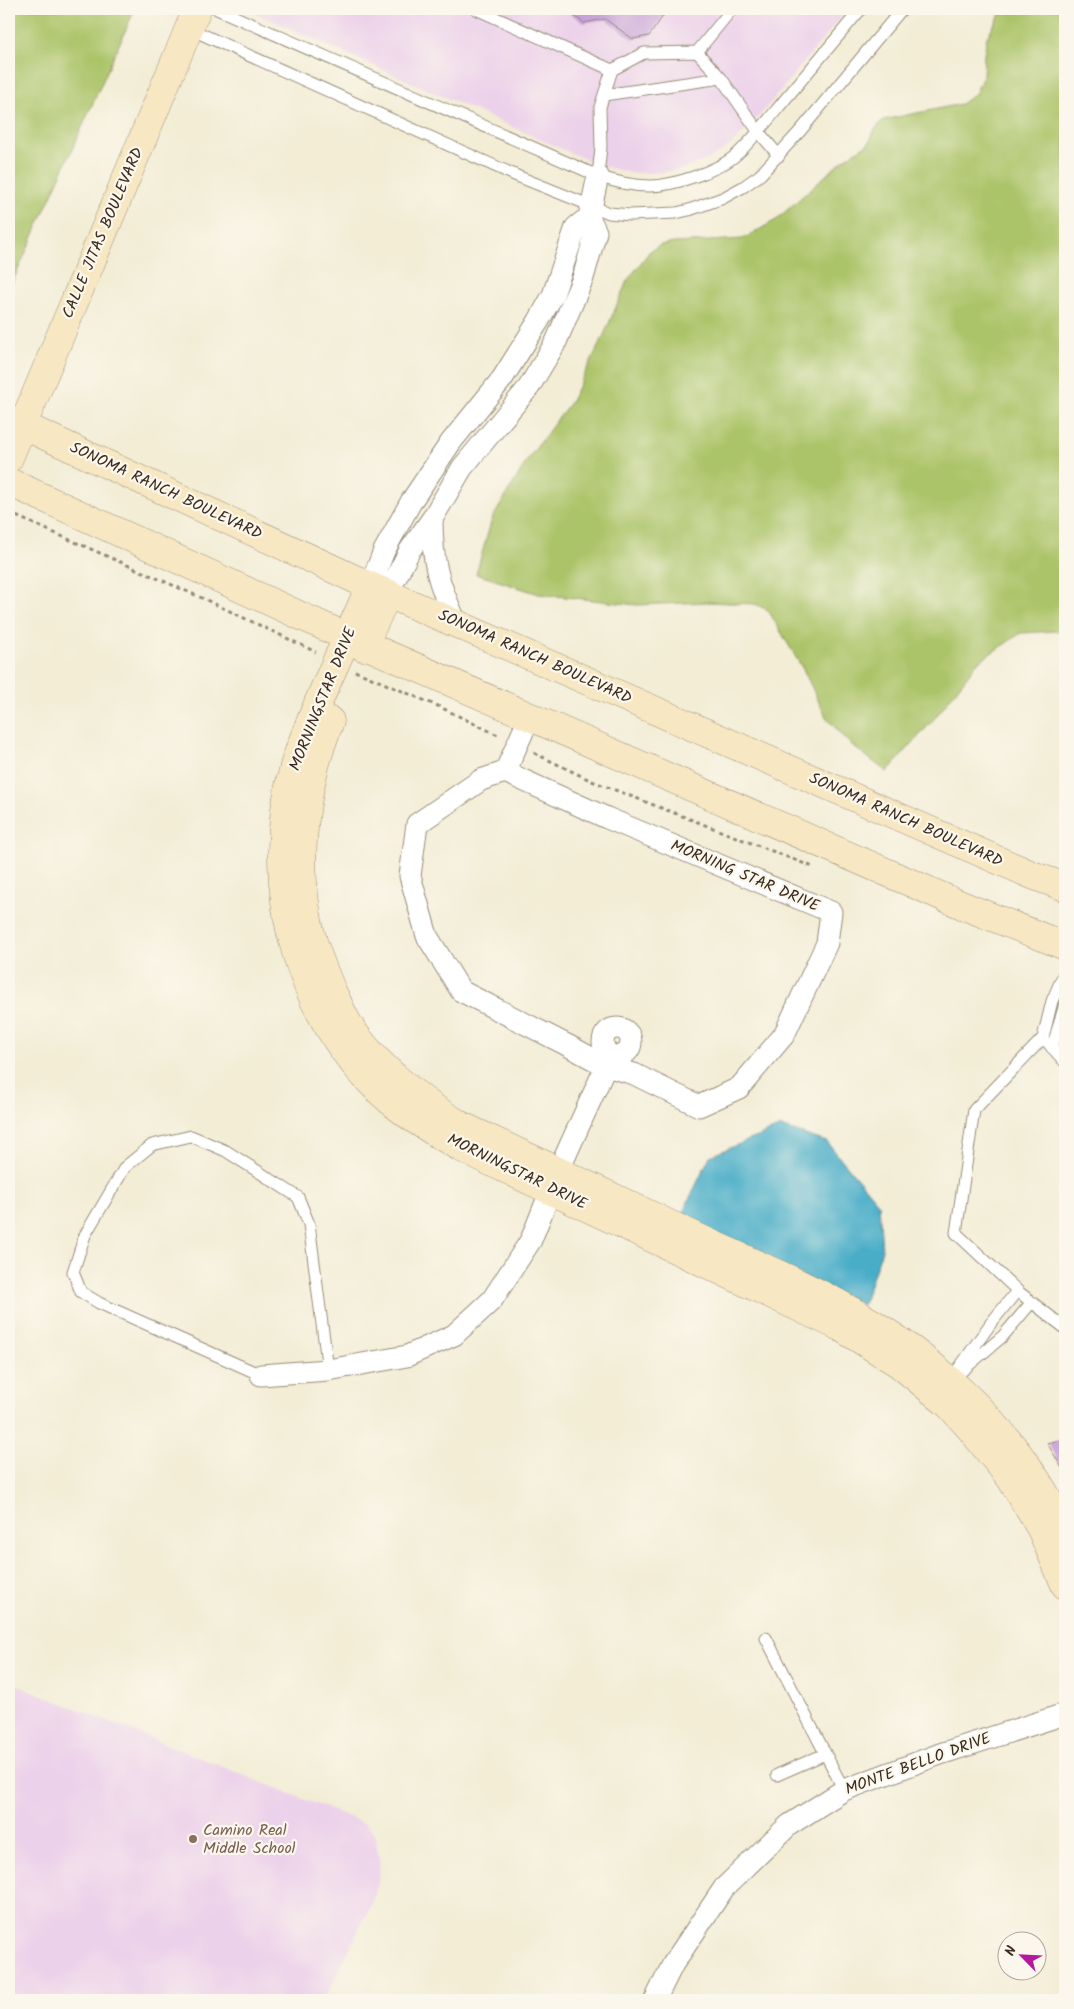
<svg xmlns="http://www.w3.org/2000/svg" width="1074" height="2009" font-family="Kalam,sans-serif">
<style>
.built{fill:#ecd1ea}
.green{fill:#acc469;stroke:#747744}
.water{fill:#48adc8;stroke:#426c73}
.building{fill:#c59ed8}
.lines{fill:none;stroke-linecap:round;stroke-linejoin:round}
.lane-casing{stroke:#978c7a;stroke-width:13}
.street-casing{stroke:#978c7a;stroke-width:23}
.secondary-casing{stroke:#978c7a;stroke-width:29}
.path{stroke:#978c7a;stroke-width:3;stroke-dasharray:4 4;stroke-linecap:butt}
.lane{stroke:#fff;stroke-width:11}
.street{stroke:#fff;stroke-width:21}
.secondary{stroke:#f7e8c3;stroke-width:28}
.education-dot{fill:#8d6e63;stroke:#fbf7ec;stroke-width:2}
.labels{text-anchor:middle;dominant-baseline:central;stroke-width:4.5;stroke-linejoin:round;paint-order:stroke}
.street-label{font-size:16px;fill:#3b2a1e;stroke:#fbf7ec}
.education-label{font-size:16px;fill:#785e54;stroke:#fbf7ec;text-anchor:start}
</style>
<rect width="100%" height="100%" fill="#fbf7ec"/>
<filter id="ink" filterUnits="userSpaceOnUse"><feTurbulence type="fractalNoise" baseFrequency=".02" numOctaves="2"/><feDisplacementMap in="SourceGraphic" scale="10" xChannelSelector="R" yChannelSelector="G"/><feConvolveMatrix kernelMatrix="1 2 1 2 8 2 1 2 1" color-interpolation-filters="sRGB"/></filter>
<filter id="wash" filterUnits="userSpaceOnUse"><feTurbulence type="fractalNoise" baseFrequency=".0096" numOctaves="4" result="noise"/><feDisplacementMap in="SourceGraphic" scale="20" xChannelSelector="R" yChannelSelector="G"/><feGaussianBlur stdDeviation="1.12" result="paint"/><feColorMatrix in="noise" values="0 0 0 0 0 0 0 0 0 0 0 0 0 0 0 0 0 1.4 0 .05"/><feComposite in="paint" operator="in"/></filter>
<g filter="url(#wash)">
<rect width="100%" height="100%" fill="#f3edd6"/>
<path class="built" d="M252,9H848L757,119L732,144L711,158L685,168L659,173H631L598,165L253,12Z
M9,1682L364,1823L374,1832L380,1861L378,1883L372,1903L324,2000H9Z"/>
<path class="green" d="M9,9H135L9,290Z
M1003,9H1065V634L1057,631L1021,633L978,662L934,719L887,772L850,744L826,717L804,671L768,610L755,604L708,602L637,605L539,594L476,574L492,519L528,459L571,401L604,335L627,281L650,251L661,245L675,243L743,239L776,220L843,160L869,143L875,129L883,120L961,104L975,94L983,76L984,55L987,37Z"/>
<path class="water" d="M781,1127L827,1142L879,1204L882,1250L863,1305L680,1218L710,1156Z"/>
<g id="blocks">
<path class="building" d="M564,9H668L649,36L633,39L605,19L584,23Z
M1065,1439V1473L1047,1443Z"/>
</g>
</g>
<g filter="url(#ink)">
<use href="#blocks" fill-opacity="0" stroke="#978c7a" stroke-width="1"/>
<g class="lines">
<defs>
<path id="lane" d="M217,9L598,176C615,182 631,186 650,186C673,186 717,171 735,156C755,138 771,116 788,96C812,67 837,38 861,9
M476,9L612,70
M188,28L517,176L609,213L630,215L676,213L689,210L723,198L743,187L760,175L801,130L902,9
M697,52L732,9
M604,95L721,78
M598,176L601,147L600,107L612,70L644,53L697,52L721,78L758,131L779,156
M1065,971L1052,1001L1043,1038L974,1110L956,1233L1020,1293L1065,1328
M1048,1043L1065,1062
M1052,1048L1065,1004
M957,1371L991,1323L1017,1291
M261,1375L99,1303L81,1292L73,1272L85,1235L125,1167L152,1145L191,1136L226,1151L298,1197L309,1224L328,1370
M950,1381L1003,1336L1032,1302
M766,1638L844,1790
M777,1775L825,1754"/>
<path id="street" d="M432,519C432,562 438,583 456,622
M370,586L384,551L412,500L451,442L502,379L538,322L553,295L576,227L589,217
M388,593L410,550L432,519L462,468L529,387L556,342L583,278L596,232L589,217L598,176
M505,772L607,818L831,912L827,943L784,1035L739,1088L699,1106L634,1074L606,1066L567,1045L461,991L427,936L410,876L417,824L481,780Z
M505,772L530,716
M603 1042a14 14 0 1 1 28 0a14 14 0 1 1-28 0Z
M261,1375L328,1370L407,1356L454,1335L492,1300L531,1240L558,1172L611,1055
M655,2000L673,1964L724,1888L789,1825L844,1790L940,1754L1065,1714"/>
<path id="secondary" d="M9,419L370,586L1032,875L1065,887
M9,458L197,9
M9,482L347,637L964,906L1065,946
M370,586C354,623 337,659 321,696C312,718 302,740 295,763C259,884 298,1029 399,1108C419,1124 441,1136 463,1149L840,1327L899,1364L949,1405L969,1427L1011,1479L1041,1529L1065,1585
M363,647L388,593
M330,721C304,786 294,862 310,930C315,951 324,971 332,991C338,1002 342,1014 349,1025C374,1064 422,1102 462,1126C542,1163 621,1201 701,1239C748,1261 796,1280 841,1305C933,1354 1023,1436 1065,1533"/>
</defs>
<use href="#lane" class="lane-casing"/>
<use href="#street" class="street-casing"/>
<use href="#secondary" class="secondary-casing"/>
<path class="path" d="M9,513L202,598L316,652
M355,671L440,707L500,736
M534,753L592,781L813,867"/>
<use href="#lane" class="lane"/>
<use href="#street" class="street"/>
<use href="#secondary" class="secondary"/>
</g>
</g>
<circle class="education-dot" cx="193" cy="1839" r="5"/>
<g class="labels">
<g class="street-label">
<text transform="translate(103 233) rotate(-67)">CALLE JITAS BOULEVARD</text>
<text transform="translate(166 491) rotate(25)">SONOMA RANCH BOULEVARD</text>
<text transform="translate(535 657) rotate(24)">SONOMA RANCH BOULEVARD</text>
<text transform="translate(323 699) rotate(-68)">MORNINGSTAR DRIVE</text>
<text transform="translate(906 820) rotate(24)">SONOMA RANCH BOULEVARD</text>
<text transform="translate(745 876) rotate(23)">MORNING STAR DRIVE</text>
<text transform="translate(517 1172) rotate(26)">MORNINGSTAR DRIVE</text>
<text transform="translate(918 1764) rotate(-20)">MONTE BELLO DRIVE</text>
</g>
<g class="education-label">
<text x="203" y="1830">Camino Real<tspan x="203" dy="18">Middle School</tspan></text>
</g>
</g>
<rect width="1074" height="2009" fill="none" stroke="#fbf7ec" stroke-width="30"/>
<g transform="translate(1022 1956) rotate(294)"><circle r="24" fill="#fbf7ec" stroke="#aea59a"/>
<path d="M0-4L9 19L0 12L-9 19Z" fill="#b5179e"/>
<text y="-8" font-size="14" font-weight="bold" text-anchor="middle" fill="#3b2a1e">N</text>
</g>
</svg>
